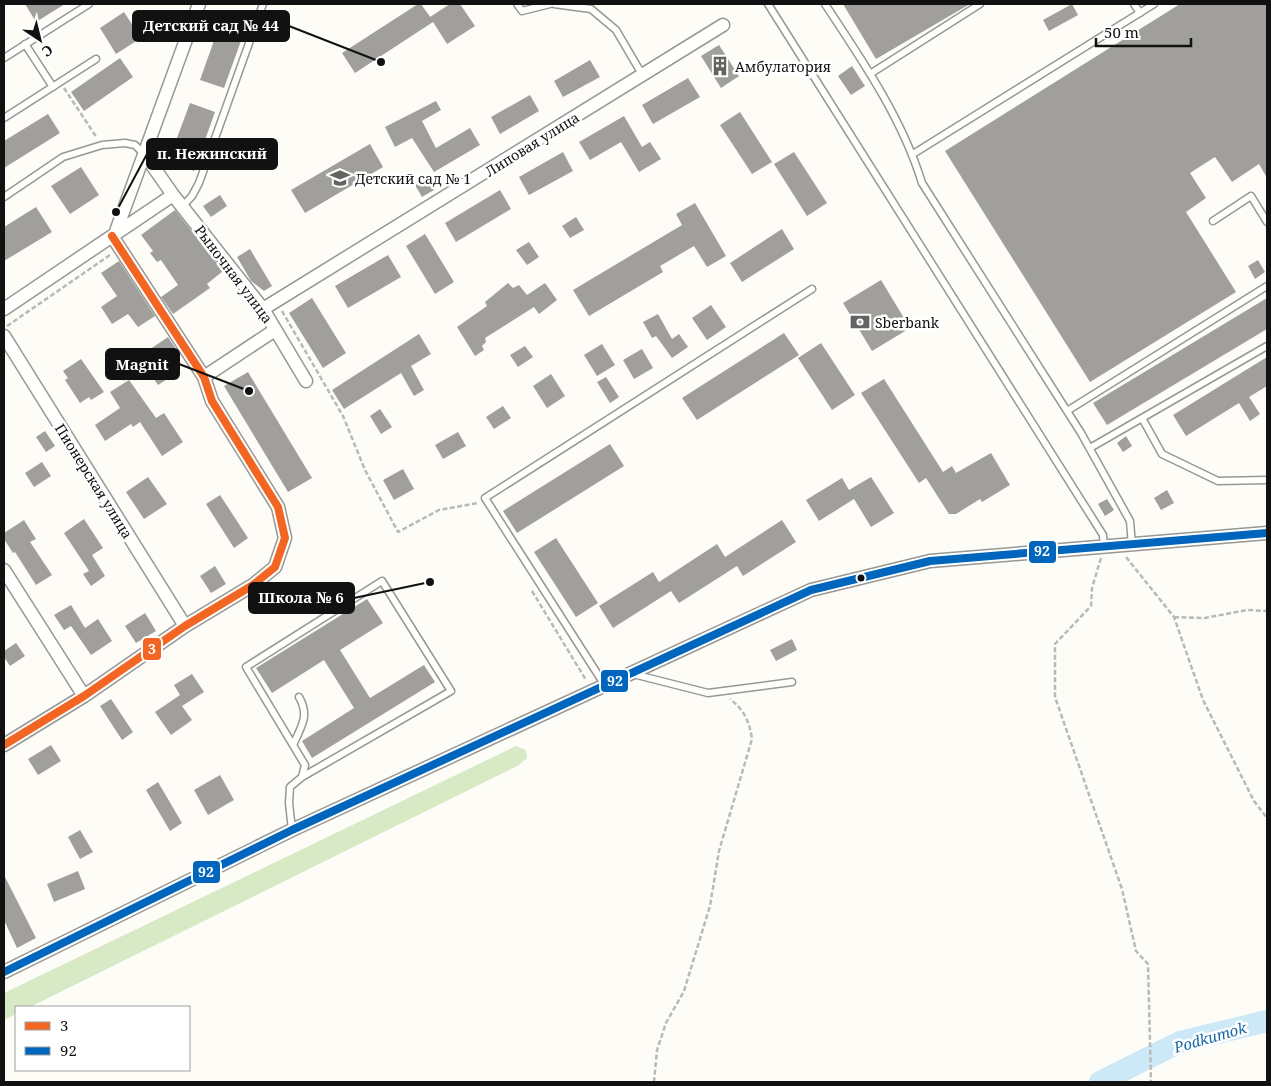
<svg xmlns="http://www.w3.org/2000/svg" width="1271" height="1086" font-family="'Noto Serif',serif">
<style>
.forest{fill:#d8eac5}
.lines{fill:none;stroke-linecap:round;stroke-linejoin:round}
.river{stroke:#cde8f7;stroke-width:22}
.building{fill:#a19f9c}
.lane-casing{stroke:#979795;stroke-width:9}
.street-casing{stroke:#979795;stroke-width:15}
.path{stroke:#b9b9b8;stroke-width:2.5;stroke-dasharray:5 2.5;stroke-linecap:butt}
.lane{stroke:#fffffe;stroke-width:6}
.street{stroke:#fffffe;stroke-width:12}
.bus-1-casing{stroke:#fff;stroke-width:11}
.bus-2-casing{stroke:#fff;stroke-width:11}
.bus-1{stroke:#f26522;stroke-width:8}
.bus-2{stroke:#0065bd;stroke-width:8}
.bus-dot{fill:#111;stroke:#fff;stroke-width:2}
.labels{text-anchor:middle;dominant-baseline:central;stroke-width:5;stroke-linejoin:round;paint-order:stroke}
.poi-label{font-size:14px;fill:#111;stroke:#fff;text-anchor:start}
.street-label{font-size:14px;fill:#111;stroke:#fff}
.water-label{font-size:15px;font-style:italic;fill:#1768a6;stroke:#fff}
.leader{fill:none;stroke:#111;stroke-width:2}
.callout-dot{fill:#111;stroke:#fff;stroke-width:2}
.callout{fill:#111;stroke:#111;stroke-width:2}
.callout-label{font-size:15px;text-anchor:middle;font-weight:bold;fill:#fff}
.line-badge{stroke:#fff;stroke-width:2}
.badge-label{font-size:14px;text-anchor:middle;font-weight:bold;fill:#fff}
</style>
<rect width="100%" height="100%" fill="#fdfcf7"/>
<path class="forest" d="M516,746L526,750L527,758L519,765L30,1007H16V1014L4,1020V993Z"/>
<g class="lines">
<path class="river" d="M1100,1082L1180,1042L1267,1021"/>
</g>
<path class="building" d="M25,4H65L36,22Z
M418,4H421L433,21L430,17L450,4H460L475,26L447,44L433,22L355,73L342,53Z
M843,4H970L876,59Z
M1072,4L1078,15L1049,31L1043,20Z
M1180,4H1267V178L1259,164L1232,182L1215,157L1190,173L1206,198L1186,212L1236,292L1090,382L945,151Z
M124,12L141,38L116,54L100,28Z
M222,18L246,27L224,88L200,80Z
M719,45L739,76L721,88L701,56Z
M120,58L133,77L84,111L71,92Z
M590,60L600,77L563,97L554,81Z
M852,66L865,86L851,95L838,76Z
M688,78L700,97L653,124L642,105Z
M530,95L539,111L500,134L491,117Z
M436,101L441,110L422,121L436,148L470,128L480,145L434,172L412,138L395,147L385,127Z
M190,103L215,112L194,171L168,162Z
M740,112L772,162L752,174L720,125Z
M48,114L60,133L4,168V141Z
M624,116L642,147L650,142L661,159L639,172L621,142L590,160L579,142Z
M370,144L383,167L305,213L291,190Z
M563,152L573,171L529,195L519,177Z
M794,152L827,203L807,216L774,164Z
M81,167L99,195L70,214L51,186Z
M427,178L434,190L422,197L415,185Z
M500,190L511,209L456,242L445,223Z
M220,195L227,206L211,217L203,206Z
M695,203L726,256L707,267L694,246L660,266L663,272L589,316L573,290L682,225L676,214Z
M36,207L52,232L4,261V227Z
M175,210L223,271L207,284L210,288L173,314L161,297L178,285L161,260L157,262L150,253L153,251L141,235Z
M576,217L584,230L570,238L562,226Z
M782,229L794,249L742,282L730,263Z
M425,234L454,282L435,294L406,246Z
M529,242L539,257L527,265L516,250Z
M250,249L272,286L264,291L251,281L237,257Z
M388,255L401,277L348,308L335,286Z
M1258,260L1265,272L1255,279L1248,266Z
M119,261L155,316L138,327L128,314L112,324L101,307L117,296L101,273Z
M881,280L910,328L872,351L843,303Z
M508,283L513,288L519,285L527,295L545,283L557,300L539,314L534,307L485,338L486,342L482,346L484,350L475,356L457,327L487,306L485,302Z
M312,298L346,353L323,368L289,313Z
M1267,298V329L1107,425L1093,403Z
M711,305L726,327L707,340L692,318Z
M658,314L672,339L679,334L688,347L672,358L656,336L652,338L643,322Z
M784,333L799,355L697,420L682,398Z
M419,334L431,354L411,366L424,390L414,396L401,373L344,409L332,390Z
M168,337L176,349L163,358L174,375L158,385L146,367L124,381L118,371Z
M821,343L855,395L832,410L798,358Z
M602,344L615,365L597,376L584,355Z
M525,346L533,357L518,367L510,355Z
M642,349L653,368L634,379L623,360Z
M1267,357V386L1249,397L1260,414L1250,421L1239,403L1186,436L1173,415Z
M81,359L104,392L91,400L89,397L80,403L65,380L68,378L63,371Z
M248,372L312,478L288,492L224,386Z
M551,374L565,396L547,408L533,386Z
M606,377L619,397L610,403L597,382Z
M884,379L943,472L952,466L956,473L991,453L1010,485L982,502L980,499L956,514H949L926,478L919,483L861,393Z
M129,380L156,418L164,413L183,442L162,456L140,422L133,427L131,424L105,441L95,425L120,408L110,392Z
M503,406L511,418L494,429L486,417Z
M380,409L392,427L381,434L370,416Z
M45,431L55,446L46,452L36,437Z
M458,432L466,446L443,459L435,445Z
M1126,436L1132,446L1123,452L1117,443Z
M610,444L624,466L517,533L503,511Z
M42,462L51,476L34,487L25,473Z
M403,469L414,489L394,500L383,480Z
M148,477L167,504L144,519L126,492Z
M871,477L894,513L871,527L854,499L819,521L806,500L842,478L849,490Z
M1167,490L1174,503L1161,510L1154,498Z
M220,495L248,538L234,548L206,504Z
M1107,499L1114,510L1105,516L1098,504Z
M84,519L103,548L92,555L105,576L91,586L83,574L89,571L64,533Z
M24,520L36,539L30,542L52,575L36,585L15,552L13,553L4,539V533Z
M782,520L796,542L743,576L737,566L679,603L671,591L613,628L599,606L653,572L659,582L717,544L725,557Z
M556,538L598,603L576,617L534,552Z
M215,566L226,584L211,593L200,576Z
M367,599L383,623L340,650L370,698L424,665L435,682L312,758L302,741L354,708L324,660L272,693L256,668Z
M71,605L85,628L98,619L112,641L91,655L71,626L64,630L54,615Z
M145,613L156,631L136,643L125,626Z
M792,639L797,650L776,661L770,650Z
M16,643L25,656L10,666L4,657V651Z
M192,674L204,692L182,706L192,720L171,735L155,712L180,695L174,685Z
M111,699L133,732L122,740L100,706Z
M51,745L61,761L38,775L28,759Z
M220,775L234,800L208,815L194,790Z
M158,782L182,823L170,831L146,790Z
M80,830L93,852L80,859L68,837Z
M78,871L85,889L54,902L47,884Z
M4,875L36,938L17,948L4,920Z"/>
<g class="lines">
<defs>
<path id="lane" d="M517,4L522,11L550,4
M554,4L591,9L616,30L643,76
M768,4L1103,535L1104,547
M825,4C862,60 902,118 922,183L1081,433L1130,521L1132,545
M1134,4L1140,13
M25,44L53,87
M4,58L89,4
M870,74L980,4
M4,118L96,59
M913,154L1154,4
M4,197L63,157L102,145L125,143L135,145L144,154
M182,207L192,196L199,183L263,4
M1213,221L1251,196L1267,222
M1067,411L1267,286
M1142,418L1162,454L1218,481L1267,480
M1090,448L1267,346
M633,674L708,693L792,682
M604,684L485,498L812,289
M293,745C301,727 310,716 299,697
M292,830L289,803L290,787L302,777L305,765L246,667L382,581L451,691L302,777"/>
<path id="street" d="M145,155L173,195L263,309L306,381
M115,234L199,4
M4,309L173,195
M263,309L723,25
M4,336L185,626
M204,377L275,330
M4,570L84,696
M4,745L84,696L185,626L253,585L275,567L285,538L278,507L212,401L204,377L112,236
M4,972L292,830L811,590L930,561L1267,533"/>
</defs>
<use href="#lane" class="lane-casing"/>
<use href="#street" class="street-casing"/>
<path class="path" d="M64,88L97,138
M282,311L343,416L365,470L398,532L439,510L478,503
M7,326L110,255
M1126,557L1174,617L1203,700L1254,801L1267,818
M1101,558L1092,588L1091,606L1055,644V697L1122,889L1136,951L1148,964L1151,1082
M532,591L586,680
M1174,617L1205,618L1247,610L1267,611
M654,1082L657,1050L666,1023L684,991L710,906L719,851L752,739C749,721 745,711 730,699"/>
<use href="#lane" class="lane"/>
<use href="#street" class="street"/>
<defs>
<path id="bus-1" d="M4,745L84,696L185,626L253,585L275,567L285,538L278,507L212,401L204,377L112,236"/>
<path id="bus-2" d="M4,972L292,830L811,590L930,561L1267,533"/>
</defs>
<use href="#bus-1" class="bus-1-casing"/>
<use href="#bus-2" class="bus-2-casing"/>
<use href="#bus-1" class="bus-1"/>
<use href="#bus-2" class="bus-2"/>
</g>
<defs>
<symbol id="building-bare" viewBox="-9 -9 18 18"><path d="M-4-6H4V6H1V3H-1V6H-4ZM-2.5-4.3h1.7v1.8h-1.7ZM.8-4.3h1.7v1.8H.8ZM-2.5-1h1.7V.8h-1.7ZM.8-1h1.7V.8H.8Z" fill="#646362" stroke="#fff" stroke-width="2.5" paint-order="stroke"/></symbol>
<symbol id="school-bare" viewBox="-9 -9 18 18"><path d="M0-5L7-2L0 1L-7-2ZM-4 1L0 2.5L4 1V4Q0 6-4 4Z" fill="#646362" stroke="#fff" stroke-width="2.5" paint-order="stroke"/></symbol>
<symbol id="bank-bare" viewBox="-9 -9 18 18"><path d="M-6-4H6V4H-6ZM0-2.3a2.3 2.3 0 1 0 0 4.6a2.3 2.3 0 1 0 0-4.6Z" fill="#646362" stroke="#fff" stroke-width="2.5" paint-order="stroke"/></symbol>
</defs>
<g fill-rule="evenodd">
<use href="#building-bare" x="706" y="52" width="28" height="28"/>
<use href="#school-bare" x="326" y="164" width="28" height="28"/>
<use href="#bank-bare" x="846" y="308" width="28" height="28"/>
</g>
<circle class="bus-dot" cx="861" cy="578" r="4.5"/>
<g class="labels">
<g class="poi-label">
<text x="735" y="66">Амбулатория</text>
<text x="355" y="178">Детский сад № 1</text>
<text x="875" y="322">Sberbank</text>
</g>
<g class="street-label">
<text transform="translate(532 144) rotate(-32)">Липовая улица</text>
<text transform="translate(234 274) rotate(53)">Рыночная улица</text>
<text transform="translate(94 481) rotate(58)">Пионерская улица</text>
</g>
<g class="water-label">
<text transform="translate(1210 1037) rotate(-16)">Podkumok</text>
</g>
</g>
<path class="leader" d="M381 62L289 26M116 212L147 154M249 391L179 364M430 582L354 598"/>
<g class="callout-dot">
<circle cx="381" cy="62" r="5"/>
<circle cx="116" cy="212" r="5"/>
<circle cx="249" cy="391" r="5"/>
<circle cx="430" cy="582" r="5"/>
</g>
<g class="callout">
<rect x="133" y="11" width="156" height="30" rx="5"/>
<rect x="147" y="139" width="130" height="30" rx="5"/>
<rect x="106" y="349" width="73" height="30" rx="5"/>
<rect x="249" y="583" width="105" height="30" rx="5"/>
</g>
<g class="callout-label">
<text x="211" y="31">Детский сад № 44</text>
<text x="212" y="159">п. Нежинский</text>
<text x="142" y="370">Magnit</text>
<text x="301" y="603">Школа № 6</text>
</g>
<g class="line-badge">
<rect x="1028" y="540" width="29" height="24" rx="5" fill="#0065bd"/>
<rect x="142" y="637" width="20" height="24" rx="5" fill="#f26522"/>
<rect x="600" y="669" width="29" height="24" rx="5" fill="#0065bd"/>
<rect x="192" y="860" width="29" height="24" rx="5" fill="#0065bd"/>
</g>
<g class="badge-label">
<text x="1042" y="556">92</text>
<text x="152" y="654">3</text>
<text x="615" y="686">92</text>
<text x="206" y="877">92</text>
</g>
<rect width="1271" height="1086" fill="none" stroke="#111111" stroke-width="10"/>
<rect x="15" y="1006" width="175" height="65" fill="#ffffff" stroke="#a0a0a0"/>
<rect x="25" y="1022" width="25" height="8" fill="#f26522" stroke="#a0a0a0"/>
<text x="60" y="1031" font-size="15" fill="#111111">3</text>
<rect x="25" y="1047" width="25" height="8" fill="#0065bd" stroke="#a0a0a0"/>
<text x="60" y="1056" font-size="15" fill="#111111">92</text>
<g transform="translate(40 40) rotate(145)" stroke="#ffffff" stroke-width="4" paint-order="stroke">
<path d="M0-4L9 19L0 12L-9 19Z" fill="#111111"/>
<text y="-8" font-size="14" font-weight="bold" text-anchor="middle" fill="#111111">С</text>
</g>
<path d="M1096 38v8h95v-8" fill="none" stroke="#111111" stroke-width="2.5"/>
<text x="1104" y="38" font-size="15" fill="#111111" stroke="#ffffff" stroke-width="4" paint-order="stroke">50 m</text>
</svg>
